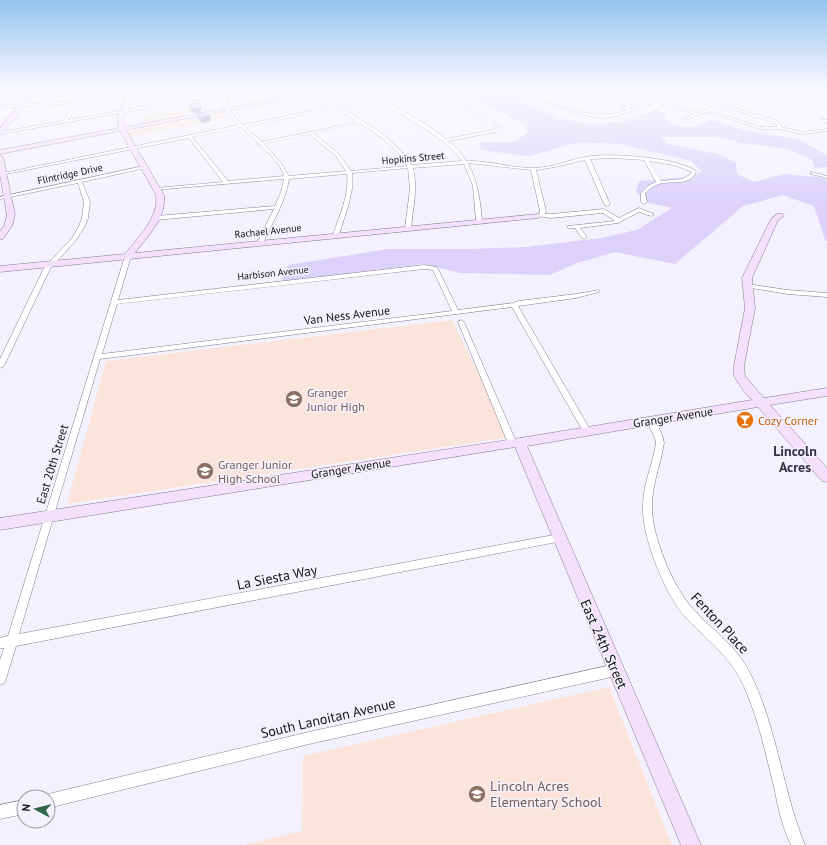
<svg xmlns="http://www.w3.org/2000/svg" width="827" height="845" font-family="'PT Sans',sans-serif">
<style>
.commercial{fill:#f3e8d3}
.education{fill:#fbe4d9}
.green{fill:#dbd1fa}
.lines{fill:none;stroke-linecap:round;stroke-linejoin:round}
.street-casing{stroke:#817c8f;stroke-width:1}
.secondary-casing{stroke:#817c8f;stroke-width:1}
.street{fill:#fff;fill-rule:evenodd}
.secondary{fill:#f6dffb;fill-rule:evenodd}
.wall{fill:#b3a7d8}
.shaded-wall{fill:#9288b0}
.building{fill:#d0c2fb;stroke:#9288b0}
.labels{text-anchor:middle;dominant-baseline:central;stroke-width:3;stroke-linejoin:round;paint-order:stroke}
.far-street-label{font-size:10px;fill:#141219;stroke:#f4f1fe}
.street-label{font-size:12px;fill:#141219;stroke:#f4f1fe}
.education-label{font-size:12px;fill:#785e54;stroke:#f4f1fe;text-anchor:start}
.food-label{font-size:12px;fill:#c56008;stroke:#f4f1fe;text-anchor:start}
.quarter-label{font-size:14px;font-weight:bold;fill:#373344;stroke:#f4f1fe}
.near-street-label{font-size:14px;fill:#141219;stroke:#f4f1fe}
.near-education-label{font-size:14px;fill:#785e54;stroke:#f4f1fe;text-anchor:start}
</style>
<rect width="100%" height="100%" fill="#f4f1fe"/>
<path class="commercial" d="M206,105L212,110L143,122L140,117Z
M224,113L228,118L130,137L126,132Z"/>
<path class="education" d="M452,320L510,437L67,504L106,361Z
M609,687L672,845H244L302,831L303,756Z"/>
<path class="green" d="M452,90L490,91L515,96L559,118L590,124L623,122L655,110L666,113L664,118L672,124L683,127L697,126L712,120L747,131L798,139L827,155V167L815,168L812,160L790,150L769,146L743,143L717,137H661L667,144L719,154L736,163L737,174L754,182L784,174L827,178V241L825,240L814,206L783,195L743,206L675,264L615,252L577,263L550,275L460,273L424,264L281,281L288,265L388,249H471L526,247L601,238L637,230L672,208L644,202L636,191L639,181L687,177L702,172L691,161L619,144L580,142L529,156L481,150L479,142H515L528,132L524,124L470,96L441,91Z"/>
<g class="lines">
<defs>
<path id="street" d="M84,89H88L68,120L175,101L179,89H183L179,100L224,93V89H228L227,92L252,89L227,94C225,108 233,115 243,125L334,106L326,101L318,89H322L328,99L338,106L377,98L366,89H370L380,97L419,89H428L423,91L434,95L464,103L501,127L496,132L448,141L458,149L466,161C489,160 510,168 533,168C553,168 572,158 592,156C615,153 679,158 696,171C692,187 670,180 659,184C653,186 649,189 645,193L647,202L644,204L641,202V193L648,186L656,182L644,160L614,158L590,159L610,204L607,206L604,204L585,160L555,167L536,170L546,211L545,214H551L604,209L619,218L639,208L654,214L651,216L639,212L618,223L580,228L587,237L584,239L582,238L575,228H568V226L615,221L603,213L551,218L537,216L536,215L540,213V211L531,170L468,163C478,183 480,199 482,221L479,223L476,221L473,186L464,164L413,168C418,188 413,208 411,228L408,230L405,228L410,189L408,168L352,173C355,194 344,216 339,235L336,237L333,235C339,216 350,194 347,174L289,179C286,201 272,223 263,243L260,245L257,243L274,209L156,220L153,218L156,216L275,206L281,192L284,179L154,190V188H156L223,182L189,138L1,175V173H3L239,125C230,116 221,109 223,95L0,134V132L63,121L75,103L0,108V106L76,101ZM419,91L432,97L462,105L497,127L494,130L446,139L430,127L383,99ZM379,100C407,121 440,132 462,161L411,165C396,139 366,123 340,107ZM336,108L357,122L262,142L245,127ZM360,123C378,135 397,147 407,166L351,171L339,154L313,133ZM241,127L258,143V145H260C269,154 281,164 284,176L228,181L192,137ZM309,134L336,156L346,171L289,176L281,163L264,144ZM649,161L674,165L692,172L691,174L682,179L661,181Z
M501,89H506L533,97L559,89H564L536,98C568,109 594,121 628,110L566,89C573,89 579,93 585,94C592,94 600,89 608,89L590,95L632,109L685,89H697L732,101L724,105L775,120L781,124V127L802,132L827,129V131L802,134L779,129H761L706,112L685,120L684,118L694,114L656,102L633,111L613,117L601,118L588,116L572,112ZM688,90H694L727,101L697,113L659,101ZM720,106L773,122L778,125L777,127H761L709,111Z
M789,89H793L794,94C789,100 785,105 777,105V103L783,101L790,94Z
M824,118L827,120V123L822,119Z
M144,166L146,167V168L82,182L90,202L88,218L85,226L76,240L50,269L4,366L0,368V359L44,268L72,238L79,226L82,218L84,202L78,183L0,199V197Z
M811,172L827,176V178L811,174Z
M128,254L131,256L118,300L424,265L437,267L458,310L513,303L519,301L576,294L599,290V292L576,298L518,306L591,431L590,433H584L512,307L100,359L19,634L559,534L562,535L564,538L562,541L16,646L6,679L4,683L0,685V660L4,648H0V638L8,636L125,256ZM424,269L433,270L452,311L102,354L117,304Z
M747,284L788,290L827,293V297L788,294L745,287V285Z
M461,320L464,322L515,439L521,440L522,442L521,444L512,446L509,445L508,443L458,322Z
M650,417C657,420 663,436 664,443C661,464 652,484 652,505C651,535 673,588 694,610C713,631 737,646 750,673C777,727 782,789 805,845H791C782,827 778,807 774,787C766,755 759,722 746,691C733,659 711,643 687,619C666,597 641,536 643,505C643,484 653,464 656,443L655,438L646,420Z
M616,664L620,666L622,670L620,674L616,676L309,744L48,808V797H43L48,794L309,732Z
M24,800V814L0,819V805Z"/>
<path id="secondary" d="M33,89H39L2,133L0,134V128Z
M130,89H136L123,119L125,127L332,89H342L126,130L164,195C167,217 147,237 135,253L538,214L542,216L538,218L0,272V266L125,254C138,237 159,218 156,195L120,131L0,154V150L119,128L117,119Z
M415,89H421L422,90L419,92Z
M802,89L827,90V94L805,91Z
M0,155L3,157L15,215L12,226L3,239H0V231L4,226L7,215L0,175Z
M777,214H783L784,216L778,220L752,278L755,308L744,366L745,376L764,398L827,388V396L770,405L827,468V482L822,481L758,407L527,446L701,845H681L515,447L0,530V518L514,439L752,400L743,390L734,376V366L745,308L742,278L771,219Z"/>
</defs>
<use href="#street" class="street-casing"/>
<use href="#secondary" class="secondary-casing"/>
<use href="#street" class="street"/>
<use href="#secondary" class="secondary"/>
</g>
<path class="wall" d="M188,105L201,107L202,111L193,113L189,109Z
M196,113L211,121L202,123L198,118Z"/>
<path class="shaded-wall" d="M201,107L202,111L193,113L192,109Z
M210,116L211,121L202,123L201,118Z"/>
<path class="building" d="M197,103L201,107L192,109L188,105Z
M205,112L210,116L201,118L196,113Z"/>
<linearGradient id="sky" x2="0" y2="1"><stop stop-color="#95c3f0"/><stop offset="0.43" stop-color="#faf9ff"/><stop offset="1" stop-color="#faf9ff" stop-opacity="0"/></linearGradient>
<rect width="827" height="207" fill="url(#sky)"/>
<defs>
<symbol id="school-disc" viewBox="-11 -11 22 22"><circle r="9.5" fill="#8d6e63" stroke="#f4f1fe"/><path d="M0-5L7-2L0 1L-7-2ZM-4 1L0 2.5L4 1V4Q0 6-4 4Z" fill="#fff"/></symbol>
<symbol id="bar-disc" viewBox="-11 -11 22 22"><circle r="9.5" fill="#e8710a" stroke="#f4f1fe"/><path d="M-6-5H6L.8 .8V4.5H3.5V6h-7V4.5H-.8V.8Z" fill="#fff"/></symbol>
</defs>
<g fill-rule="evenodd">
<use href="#school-disc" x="284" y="389" width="20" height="20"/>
<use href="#bar-disc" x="735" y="410" width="20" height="20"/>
<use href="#school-disc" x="195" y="461" width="20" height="20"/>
<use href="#school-disc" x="467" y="784" width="20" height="20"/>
</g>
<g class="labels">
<g class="far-street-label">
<text transform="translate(413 158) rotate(-5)">Hopkins Street</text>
<text transform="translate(70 174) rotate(-12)">Flintridge Drive</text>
<text transform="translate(268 231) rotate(-6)">Rachael Avenue</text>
<text transform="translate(273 273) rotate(-6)">Harbison Avenue</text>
</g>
<g class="street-label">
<text transform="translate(347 315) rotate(-7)">Van Ness Avenue</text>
<text transform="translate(673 417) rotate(-9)">Granger Avenue</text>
<text transform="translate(52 464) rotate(-73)">East 20th Street</text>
<text transform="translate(351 468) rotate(-9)">Granger Avenue</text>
</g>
<g class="education-label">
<text x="307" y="392">Granger<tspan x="307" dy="14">Junior High</tspan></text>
<text x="218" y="464">Granger Junior<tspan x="218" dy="14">High School</tspan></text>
</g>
<g class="food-label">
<text x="758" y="420">Cozy Corner</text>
</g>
<g class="quarter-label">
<text x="795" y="451">Lincoln<tspan x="795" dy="16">Acres</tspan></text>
</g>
<g class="near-street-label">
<text transform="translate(277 577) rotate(-11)">La Siesta Way</text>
<text transform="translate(720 623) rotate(47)">Fenton Place</text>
<text transform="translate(604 644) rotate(66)">East 24th Street</text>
<text transform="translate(328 718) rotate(-13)">South Lanoitan Avenue</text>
</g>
<g class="near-education-label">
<text x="490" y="786">Lincoln Acres<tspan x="490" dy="16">Elementary School</tspan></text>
</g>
</g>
<g transform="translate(36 809) rotate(277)"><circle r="19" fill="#f4f1fe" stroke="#9a98a2"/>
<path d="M0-3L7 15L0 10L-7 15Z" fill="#31654a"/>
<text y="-6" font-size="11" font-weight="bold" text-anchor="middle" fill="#141219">N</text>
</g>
</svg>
